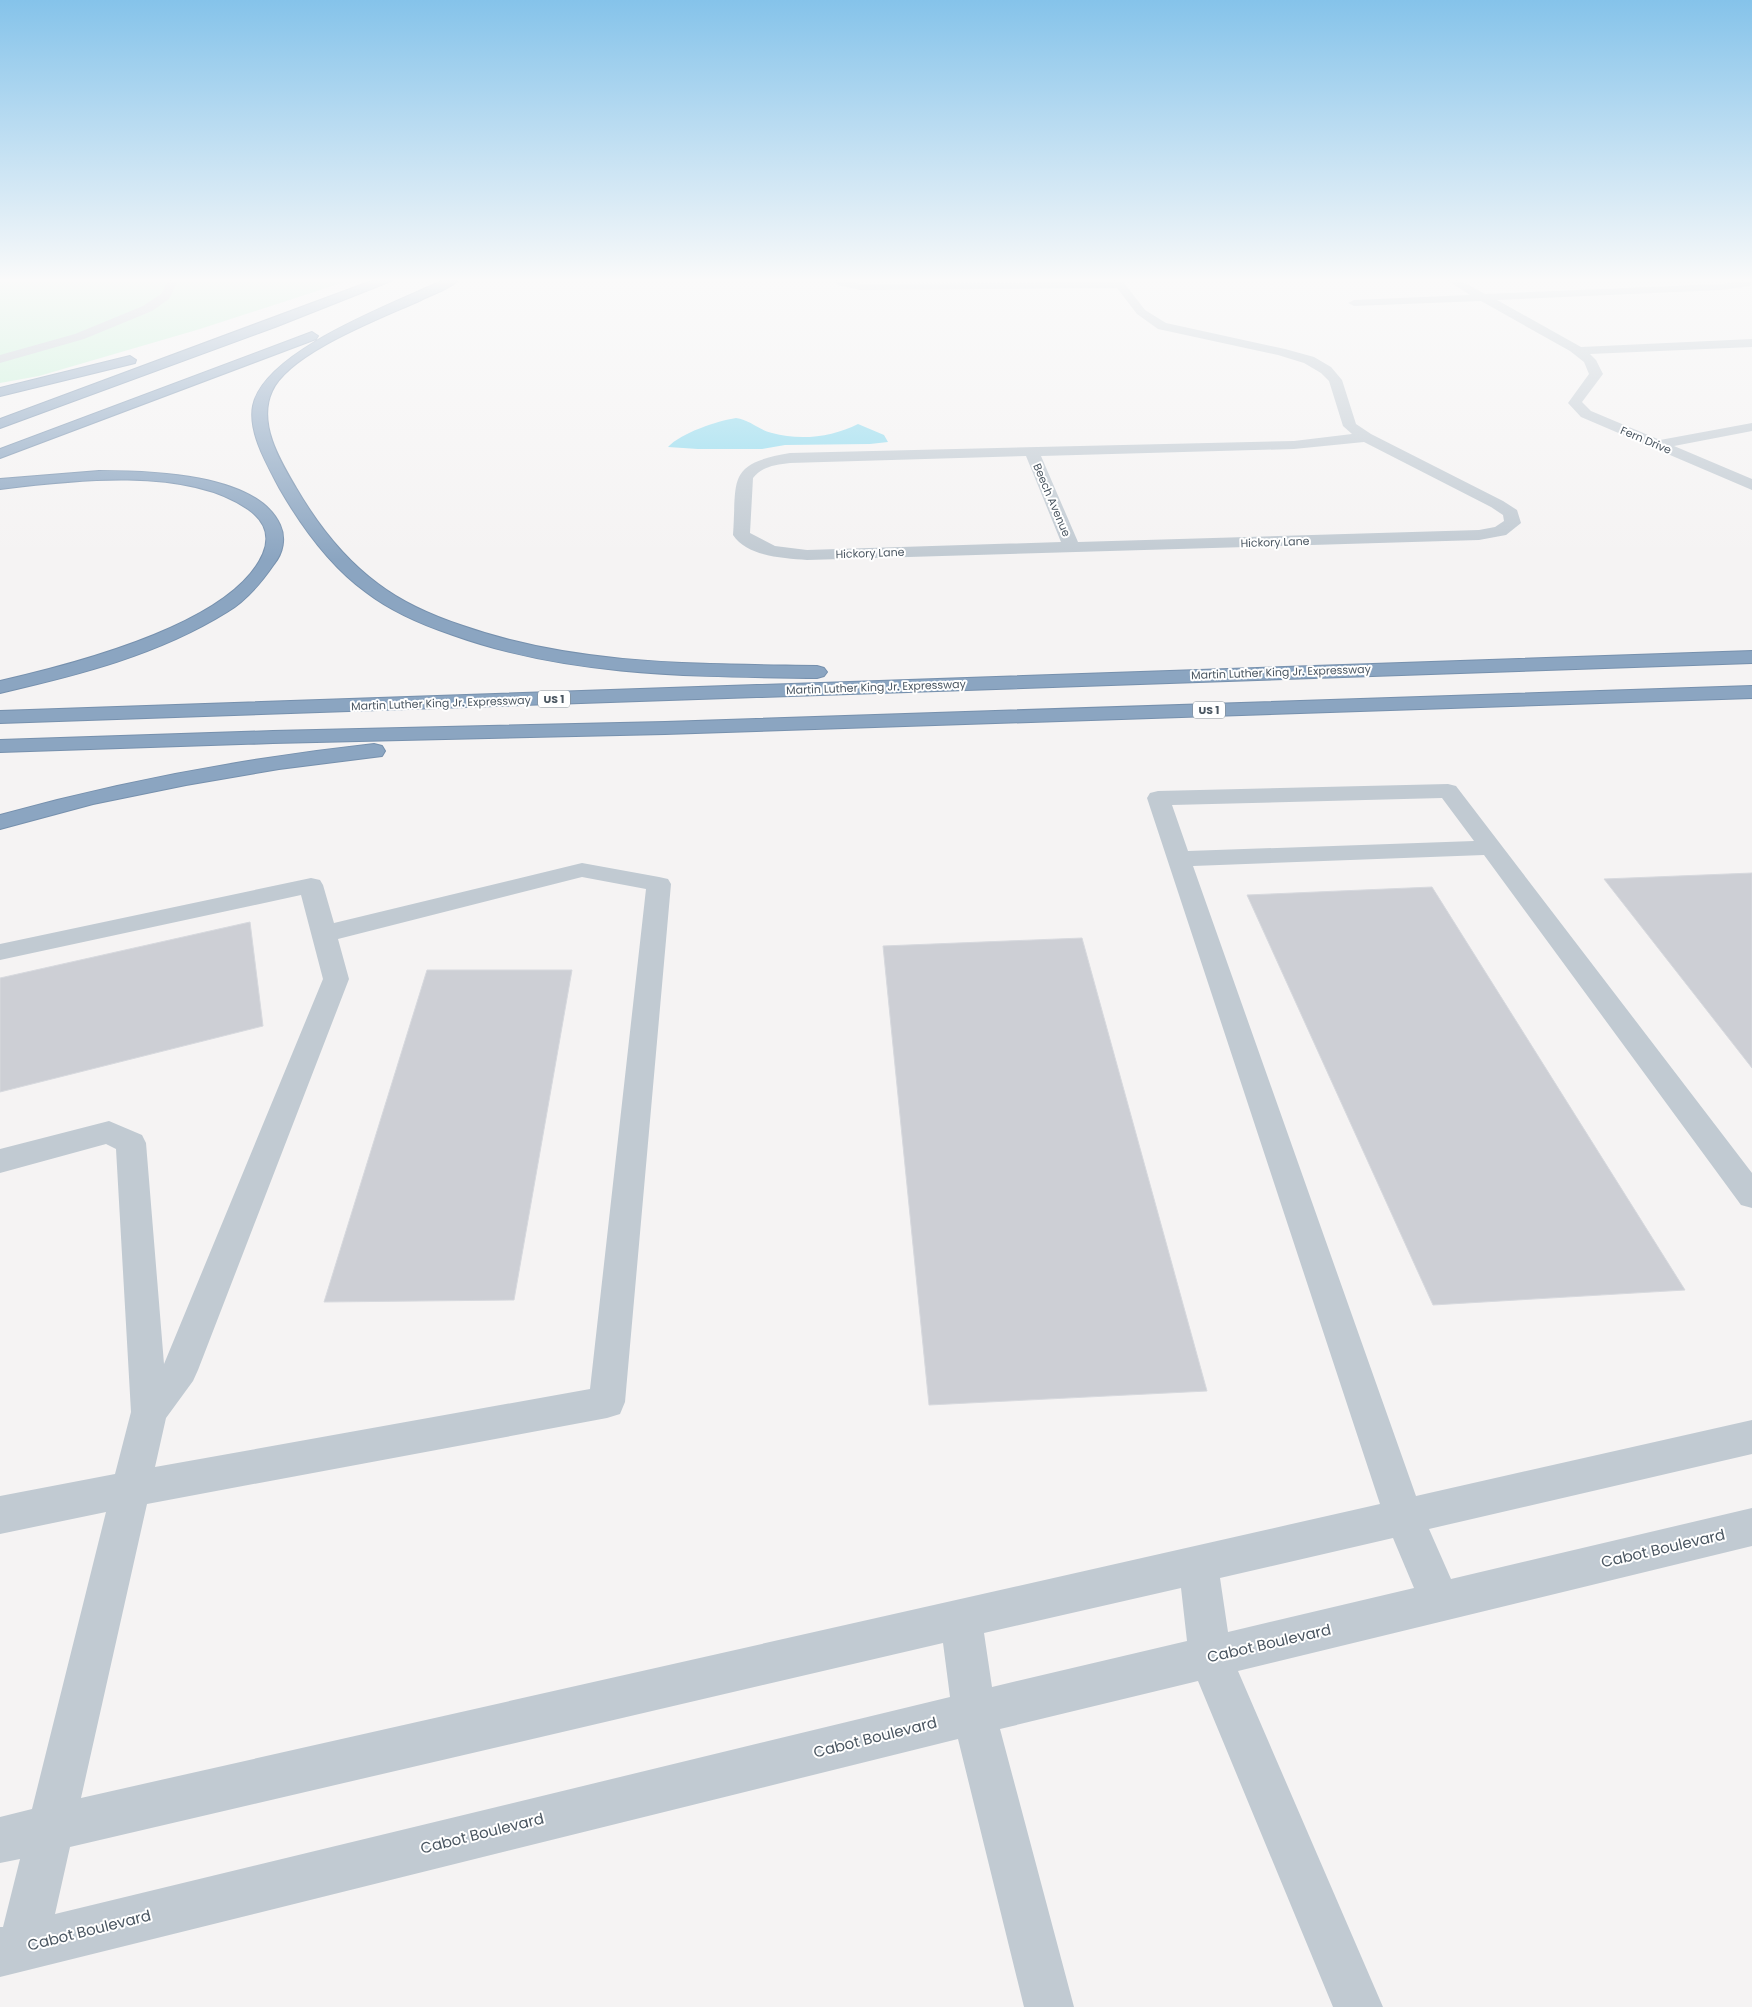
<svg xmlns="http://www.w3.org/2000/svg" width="1752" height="2007" font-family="Poppins,sans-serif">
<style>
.green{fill:#c3f1d5}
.water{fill:#90daee}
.building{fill:#cdcfd5;stroke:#d7d9de}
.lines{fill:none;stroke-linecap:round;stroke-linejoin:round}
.highway-casing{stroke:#7690ad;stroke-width:2}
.minor{fill:#c1cad2;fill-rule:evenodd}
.highway{fill:#8ba5c1;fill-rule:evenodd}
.labels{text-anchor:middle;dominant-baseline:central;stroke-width:4;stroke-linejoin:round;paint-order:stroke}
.far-street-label{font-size:11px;fill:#4a5661;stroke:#fff}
.shield{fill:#fff;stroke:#808990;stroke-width:1}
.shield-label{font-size:11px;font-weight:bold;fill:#4a5661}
.near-street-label{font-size:15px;fill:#4a5661;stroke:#fff}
</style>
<rect width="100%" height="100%" fill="#f5f3f3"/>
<path class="green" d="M0,279H354L200,329L39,376L0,383Z"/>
<path class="water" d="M736,418C750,420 759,430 772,433C800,441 833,437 858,424L884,435L888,442L870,444L785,445L762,449H698L668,447C681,433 717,421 736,418Z"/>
<path class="building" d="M1752,873V1068L1604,879Z
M1432,887L1685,1290L1433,1305L1247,895Z
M250,922L263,1026L0,1092V978Z
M1082,938L1207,1391L929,1405L883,946Z
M427,970H572L514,1300L324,1302Z"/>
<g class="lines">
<defs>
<path id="highway" d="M377,279H392L391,281L275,327L0,428V419Z
M446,279H455L457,281C448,290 432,294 421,300C382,318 290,352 272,391C257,423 280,461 296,488C317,524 344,559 378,584C403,603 433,616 463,626C577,666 698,664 817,666L824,668L827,672L824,676L817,678C694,676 570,677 453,635C423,625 392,612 366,592C330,566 302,527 280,489C268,466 248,433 253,406C264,350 398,302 446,279Z
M312,332L318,336L316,339L0,458V449Z
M130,356L136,360L135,363L0,396V388Z
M99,471C147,471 257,473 280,525C286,538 283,553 274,564C261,583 247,600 227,612C158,655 78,675 0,693V681C70,665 232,625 263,554C271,535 264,520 248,509C187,466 71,480 0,489V479Z
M1752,651V663L0,723V711Z
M1752,686V698L665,734L273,743L0,752V740L273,731L665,722Z
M374,744L382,746L385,751L382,756L279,769L186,785L93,804L0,829V815C123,781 247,758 374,744Z"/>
</defs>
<use href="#highway" class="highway-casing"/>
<path class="minor" d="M169,279H179L169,299L152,311L84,339L0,363V355L75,334L143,306L161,294Z
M834,279H845L860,284L1112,282L1111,279H1121L1145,310L1166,323L1285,349L1314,357L1331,367L1342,380L1356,424L1371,434L1503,501L1517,510L1521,523L1506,535L1479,540L807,560C783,558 748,557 733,535C737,479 726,464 790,453L1294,441L1352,434L1343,426L1329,381L1321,373L1304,363L1278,355L1158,329L1137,314L1117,288L860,290L838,285ZM1364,442L1491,507L1503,515L1504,521L1495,527L1479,530L1078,542L1041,456L1294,449ZM1026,456L1061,542L807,550L775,546L750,533L753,478C762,466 776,465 790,463Z
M1445,279H1458L1485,294L1721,284L1738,282L1737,279H1748L1752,284L1750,286L1721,290L1497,300L1581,347L1752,339V347L1590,354L1596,360L1603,374L1582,402L1591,411L1660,440L1752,423V431L1674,446L1752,479V490L1581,417L1568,403L1589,374L1584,362L1570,351L1481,301L1354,306L1348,303L1354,300L1470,295Z
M1448,784L1456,786L1752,1173V1208L1741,1205L1484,855L1193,866L1416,1496L1752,1420V1454L1429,1529L1451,1579L1752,1508V1546L1238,1671L1383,2007H1333L1198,1681L1000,1729L1074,2007H1024L958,1739L0,1977V1927H3L20,1859L0,1863V1817L32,1809L106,1512L0,1534V1496L115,1474L131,1412L116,1149L106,1144L0,1173V1149L109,1121L142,1135L146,1143L164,1364L323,979L301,895L0,960V944L311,878L320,880L323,885L334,923L582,863L659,877L668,879L671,884L625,1402L620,1414L607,1418L147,1504L81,1798L1380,1504L1147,798L1150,793L1158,791ZM1442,798L1474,841L1188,851L1172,805ZM582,877L646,889L590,1389L155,1467L166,1418L193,1381L198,1370L349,979L338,939ZM1393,1538L1414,1588L1228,1632L1220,1578ZM1181,1588L1187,1641L992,1687L984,1633ZM943,1643L950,1697L55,1914L70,1847Z"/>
<use href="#highway" class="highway"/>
</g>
<linearGradient id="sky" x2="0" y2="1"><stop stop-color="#85c3ea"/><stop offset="0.5" stop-color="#fafafa"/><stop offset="1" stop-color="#fafafa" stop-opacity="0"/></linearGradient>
<rect width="1752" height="560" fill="url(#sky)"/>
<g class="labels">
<g class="far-street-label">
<text transform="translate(1646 440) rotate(23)">Fern Drive</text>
<text transform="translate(1052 500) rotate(67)">Beech Avenue</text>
<text transform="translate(1275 542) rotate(-2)">Hickory Lane</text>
<text transform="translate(870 553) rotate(-2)">Hickory Lane</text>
<text transform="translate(1281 672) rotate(-2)">Martin Luther King Jr. Expressway</text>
<text transform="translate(876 687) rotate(-2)">Martin Luther King Jr. Expressway</text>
<text transform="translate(441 703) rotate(-2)">Martin Luther King Jr. Expressway</text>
</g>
<g class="shield">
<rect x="538" y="690.5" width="32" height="17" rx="4"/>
<rect x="1193" y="701.5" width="32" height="17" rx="4"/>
</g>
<g class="shield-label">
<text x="554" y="699">US 1</text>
<text x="1209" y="710">US 1</text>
</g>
<g class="near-street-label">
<text transform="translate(1663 1548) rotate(-13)">Cabot Boulevard</text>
<text transform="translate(1269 1643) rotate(-13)">Cabot Boulevard</text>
<text transform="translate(875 1737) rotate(-14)">Cabot Boulevard</text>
<text transform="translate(482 1833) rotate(-14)">Cabot Boulevard</text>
<text transform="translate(89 1930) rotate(-14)">Cabot Boulevard</text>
</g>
</g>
</svg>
